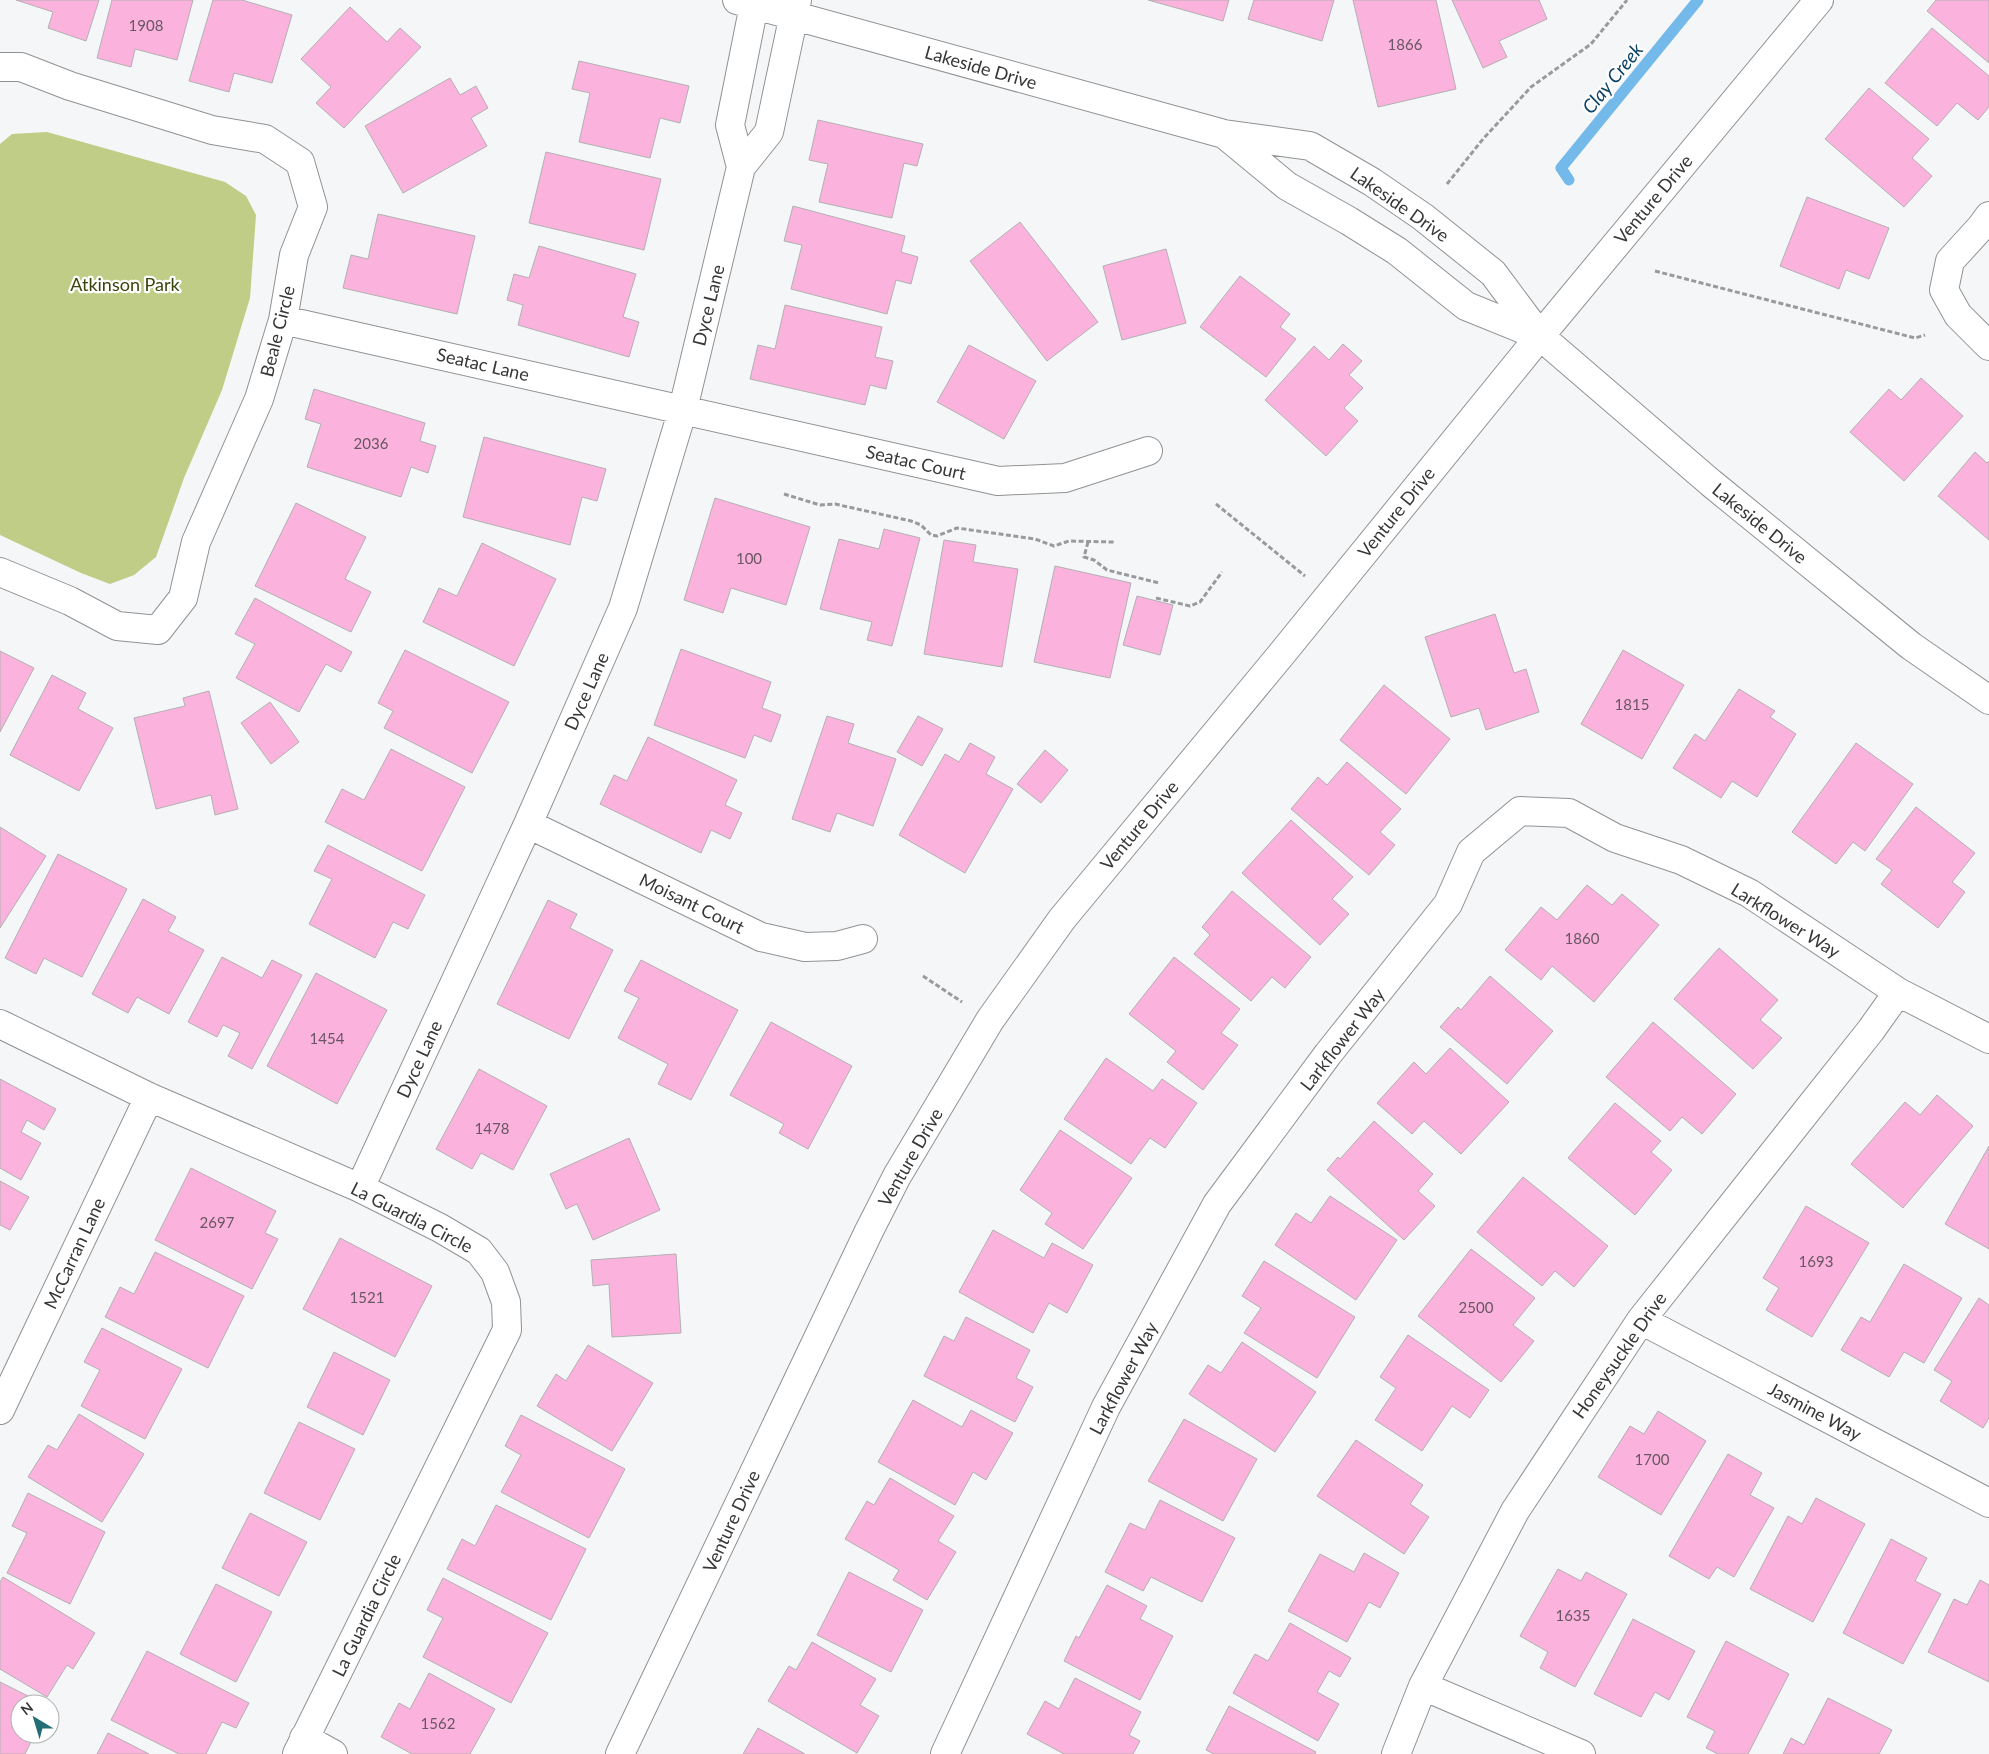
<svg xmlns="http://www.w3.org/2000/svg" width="1989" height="1754" font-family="Lato,sans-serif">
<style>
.green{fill:#bfcd86}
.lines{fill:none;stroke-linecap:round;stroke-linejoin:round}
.stream{stroke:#73b9e9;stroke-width:11}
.building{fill:#fbb3de;stroke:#b2b0b1}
.minor-casing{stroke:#919294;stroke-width:30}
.path{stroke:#999a9c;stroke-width:3;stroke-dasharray:5 2.5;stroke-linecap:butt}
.minor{stroke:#fff;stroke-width:28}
.labels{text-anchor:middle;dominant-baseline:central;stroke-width:4.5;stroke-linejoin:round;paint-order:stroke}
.number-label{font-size:15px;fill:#685662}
.street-label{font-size:18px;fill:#373738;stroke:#fff}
.park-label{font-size:18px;fill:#3b4309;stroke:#fff}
.water-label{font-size:19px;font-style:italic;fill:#0a4363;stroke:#fff}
</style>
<rect width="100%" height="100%" fill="#f4f6f8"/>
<path class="green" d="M47,132L225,182L246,196L256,215L250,298L222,390L184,478L156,557L134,575L110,584L81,573L0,535V144L12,134Z"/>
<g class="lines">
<path class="stream" d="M1569,180L1561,168L1698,0"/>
</g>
<path class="building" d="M16,0H99L86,41L48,28L53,12Z
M112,0H193L177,60L135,49L131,67L97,58Z
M213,0H242L292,15L272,83L234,73L229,92L189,81Z
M1148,0H1229L1223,21Z
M1254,0H1334L1322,41L1248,19Z
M1353,0H1436L1456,89L1378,107Z
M1452,0H1539L1547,19L1499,41L1507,57L1483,68Z
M1936,0H1989V63L1927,11Z
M350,7L387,42L400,28L421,47L344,128L316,103L331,87L301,59Z
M1932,28L1989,76V107L1978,120L1957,103L1937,126L1885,83Z
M579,61L689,86L680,123L660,118L650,158L579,142L590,93L572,89Z
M450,78L460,95L476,86L488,108L471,118L487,146L403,193L365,126Z
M1869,88L1929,139L1912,158L1932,176L1904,207L1825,139Z
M818,120L923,144L917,166L904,163L892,218L819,202L828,164L809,160Z
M546,152L661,179L644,250L529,223Z
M1807,197L1889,228L1869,279L1846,270L1839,289L1780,266Z
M793,206L905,236L901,252L918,257L911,284L896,280L887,314L791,289L802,245L784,241Z
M378,214L475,236L457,314L343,288L351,255L368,259Z
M1020,222L1098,322L1047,361L970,261Z
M539,246L636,274L623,317L639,322L629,357L518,325L523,305L507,300L514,274L529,278Z
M1166,249L1186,323L1122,340L1103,266Z
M1240,276L1290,314L1280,327L1296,339L1266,377L1200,327Z
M785,305L882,327L875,357L893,361L886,389L870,385L865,405L750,379L758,345L775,349Z
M1343,344L1362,361L1349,375L1363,388L1344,408L1358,421L1326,456L1265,400L1314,346L1329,360Z
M969,345L1036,381L1004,439L937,402Z
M1921,378L1963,416L1904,481L1850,432L1889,389L1901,400Z
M314,389L425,423L420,441L436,446L428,473L411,467L401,497L307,467L321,424L305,419Z
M484,437L606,469L597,501L582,497L570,545L463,517Z
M1975,452L1987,463L1989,461V540L1938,496Z
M715,498L810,527L786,605L731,588L723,613L684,600Z
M296,503L366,537L345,579L371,592L351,632L255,586Z
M884,529L920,538L892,646L867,640L872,622L820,609L839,539L879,549Z
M944,540L976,545L973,562L1018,569L1002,667L924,654Z
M482,543L556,579L514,666L423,622L439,588L457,596Z
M1055,566L1131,583L1110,678L1034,662Z
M1137,596L1173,605L1160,655L1123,645Z
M255,598L352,652L341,672L326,664L299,712L236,678L255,644L235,634Z
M1495,614L1514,673L1526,669L1539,712L1486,730L1479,708L1451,717L1425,637Z
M681,649L771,682L762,708L781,715L771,742L754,735L745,758L654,725Z
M405,650L509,702L472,773L384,728L393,711L378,703Z
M1623,650L1684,685L1642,759L1581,724Z
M0,651L34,668L0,732Z
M52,675L86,693L78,709L113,728L79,791L10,755Z
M1384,685L1450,739L1406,794L1340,740Z
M1739,689L1775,711L1770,717L1796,734L1757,797L1732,781L1721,798L1673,768L1695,734L1705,741Z
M209,691L238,809L215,815L211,795L156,809L134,718L185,706L183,698Z
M270,702L299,742L271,764L241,723Z
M827,716L854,724L848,743L896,759L873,826L837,813L830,832L792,819Z
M918,716L943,729L922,766L897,752Z
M648,737L737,780L725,805L742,813L730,839L711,830L701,853L600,804L614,775L627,781Z
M970,743L995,757L986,774L1013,789L965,873L899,835L945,754L959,762Z
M1856,743L1913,784L1865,851L1853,842L1836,864L1792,832Z
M391,749L465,787L422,871L325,822L342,789L364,800Z
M1045,750L1068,770L1041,803L1017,784Z
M1347,762L1401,809L1380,832L1395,845L1369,875L1291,809L1318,777L1327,785Z
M1916,807L1975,853L1952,882L1965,892L1938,928L1881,884L1892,870L1876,859Z
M1291,820L1353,877L1332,899L1349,914L1320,945L1242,873Z
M0,827L46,856L0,928Z
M328,845L425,895L408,929L393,922L375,958L309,924L332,879L314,871Z
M58,854L127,889L82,977L44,958L36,974L5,958Z
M1587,885L1612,905L1622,894L1659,925L1594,1002L1552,966L1541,980L1505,950L1541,907L1557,920Z
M1232,891L1311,957L1285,988L1272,977L1251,1001L1194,954L1210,935L1202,927Z
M143,899L176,917L168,931L204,950L169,1014L137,997L128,1013L92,994Z
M548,900L577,914L570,928L613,950L569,1039L497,1004Z
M1719,948L1778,1000L1760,1020L1782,1038L1753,1069L1674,999Z
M222,957L262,978L272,960L302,975L252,1069L228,1056L240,1033L223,1025L217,1037L188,1022Z
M1174,957L1240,1009L1221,1033L1238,1045L1203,1090L1167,1062L1176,1051L1129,1014Z
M641,960L738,1010L691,1100L658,1084L668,1064L618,1038L639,998L624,991Z
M316,973L387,1010L337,1104L267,1066Z
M1490,976L1553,1031L1507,1084L1440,1027L1458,1007L1461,1010Z
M771,1022L852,1066L808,1149L779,1133L784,1124L730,1095Z
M1653,1022L1736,1094L1702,1134L1682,1117L1670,1131L1606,1077Z
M1450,1048L1509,1102L1461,1154L1424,1121L1412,1134L1377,1103L1414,1062L1426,1074Z
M1106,1058L1153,1091L1162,1079L1197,1103L1165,1148L1150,1138L1131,1164L1064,1119Z
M479,1069L547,1106L513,1170L481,1153L472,1169L436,1149Z
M0,1079L56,1109L44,1130L27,1120L21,1132L41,1143L21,1180L0,1168Z
M1937,1095L1973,1126L1903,1208L1851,1164L1905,1102L1920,1115Z
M1615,1103L1661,1141L1651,1152L1672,1170L1635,1215L1568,1158Z
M1374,1121L1433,1174L1418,1191L1435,1206L1404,1240L1327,1170L1338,1157L1340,1159Z
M1060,1130L1132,1178L1083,1249L1045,1224L1052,1213L1020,1190Z
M629,1138L660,1210L593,1240L577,1204L566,1209L550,1174Z
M1989,1146V1249L1945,1224Z
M191,1168L276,1211L265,1233L278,1239L252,1289L155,1240Z
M1523,1177L1608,1246L1574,1287L1555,1271L1542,1286L1477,1232Z
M0,1181L29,1197L10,1230L0,1225Z
M1330,1196L1397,1240L1356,1300L1275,1245L1296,1213L1311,1223Z
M1806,1206L1869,1243L1812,1337L1766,1310L1779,1288L1763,1278Z
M993,1230L1044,1258L1052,1243L1093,1265L1067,1313L1049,1303L1033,1333L959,1292Z
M340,1238L432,1286L395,1357L303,1309Z
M1471,1249L1535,1298L1513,1325L1534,1341L1501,1382L1418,1316Z
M155,1252L244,1296L208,1368L105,1317L120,1287L134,1294Z
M676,1254L681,1333L612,1337L609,1284L593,1286L591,1260Z
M1264,1261L1355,1317L1317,1378L1244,1333L1261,1308L1242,1296Z
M1904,1264L1962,1298L1924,1363L1904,1352L1889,1377L1841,1350L1861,1317L1870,1322Z
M1979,1298L1989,1305V1418L1983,1428L1940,1401L1952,1381L1934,1370Z
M966,1317L1030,1350L1016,1378L1033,1387L1015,1422L924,1376L944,1336L954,1341Z
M102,1328L182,1369L145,1439L81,1406L100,1370L84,1362Z
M1408,1335L1489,1390L1470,1418L1452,1406L1422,1451L1375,1420L1396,1388L1380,1377Z
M1242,1342L1316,1392L1275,1452L1189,1394L1208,1365L1221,1373Z
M588,1345L653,1383L612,1451L537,1406L556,1374L566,1381Z
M334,1352L390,1380L363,1435L307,1407Z
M913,1400L962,1427L971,1410L1013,1433L986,1480L973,1472L955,1505L878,1462Z
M1658,1411L1706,1441L1661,1515L1598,1477L1630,1426L1644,1434Z
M79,1414L144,1454L102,1522L28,1477L48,1445L57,1450Z
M521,1415L625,1469L589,1538L501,1492L521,1455L505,1446Z
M1184,1419L1257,1459L1223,1521L1148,1481Z
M299,1422L355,1449L320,1520L264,1493Z
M1356,1440L1423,1485L1410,1504L1429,1517L1404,1554L1317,1496Z
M1728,1454L1762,1473L1750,1495L1774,1508L1734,1577L1717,1567L1709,1579L1669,1556Z
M890,1478L954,1516L938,1541L956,1552L927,1600L893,1580L899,1570L845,1539L867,1501L874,1505Z
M28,1493L105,1532L70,1604L7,1573L27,1533L12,1526Z
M1816,1498L1865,1524L1813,1622L1750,1589L1788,1516L1802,1524Z
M1160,1500L1235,1538L1202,1602L1151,1577L1143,1591L1105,1572L1130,1523L1145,1530Z
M496,1505L586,1549L551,1620L447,1569L462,1539L475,1546Z
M250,1513L307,1542L279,1596L222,1568Z
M1891,1539L1927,1558L1915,1581L1941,1594L1903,1664L1843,1633Z
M1364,1553L1399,1573L1380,1608L1369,1602L1347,1642L1288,1611L1320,1554L1354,1572Z
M1558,1569L1581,1581L1586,1572L1627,1594L1575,1687L1540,1668L1548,1652L1520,1636Z
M849,1572L923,1610L891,1672L817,1635Z
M3,1577L95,1633L73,1669L67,1665L47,1697L0,1669V1582Z
M443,1578L548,1633L511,1703L423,1657L443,1618L427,1610Z
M1980,1580L1989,1585V1682L1928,1652L1954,1599L1967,1605Z
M216,1584L272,1612L236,1682L180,1654Z
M1107,1585L1147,1606L1140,1619L1173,1636L1140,1700L1064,1661L1076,1636L1079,1638Z
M1633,1619L1695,1651L1669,1700L1655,1692L1641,1717L1594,1694Z
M1290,1623L1351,1658L1340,1677L1329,1671L1317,1692L1339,1704L1318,1741L1233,1693L1255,1654L1268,1661Z
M1726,1641L1789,1674L1748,1754H1718L1706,1748L1715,1731L1687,1717Z
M812,1642L876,1679L860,1705L879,1716L857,1753L768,1701L789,1666L796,1670Z
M147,1651L249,1703L236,1728L222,1722L206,1754H179L111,1720Z
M429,1673L495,1709L470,1754H412L381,1737L399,1703L410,1709Z
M1075,1678L1141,1712L1129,1735L1140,1741L1133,1754H1064L1027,1734L1045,1701L1059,1709Z
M0,1682L44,1704H20V1734H35L25,1754H0Z
M1828,1698L1892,1730L1879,1754H1783L1791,1738L1804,1745Z
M1229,1706L1316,1752L1315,1754H1214L1206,1750Z
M758,1728L805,1754H743Z
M108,1733L149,1754H97Z"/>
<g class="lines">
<defs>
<path id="minor" d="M737,0L1224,134L1310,146L1372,182L1423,217L1493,273L1540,336L1711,483L1911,646L1989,700
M0,67H21L70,86L212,130L265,139L300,162L313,207L294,255L283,320L259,399L196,542L183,598L158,630L117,626L70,601L0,572
M1224,134L1287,186L1349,221L1397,251L1466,306L1540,336
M741,167L730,125L755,0
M1989,216L1981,227L1950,261L1944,290L1958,315L1989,346
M283,320L998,481L1065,478L1148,451
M528,824L761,937L805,947L837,946L863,939
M0,1024L149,1097L360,1188L440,1228L479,1251L495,1272L506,1302L507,1330L297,1754
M360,1188L528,824L623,608L683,409L741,167L769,132L797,0
M1641,1320L1989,1503
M0,1410L149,1097
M1423,1686L1581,1754
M304,1738L333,1754
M620,1754L869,1231L897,1176L990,1020L1062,919L1280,656L1540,336L1819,0
M945,1754L1106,1407L1217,1204L1328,1054L1448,904L1471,852L1520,811L1569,813L1615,838L1681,860L1749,893L1898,992L1989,1039
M1396,1754L1423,1686L1515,1511L1641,1320L1871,1030L1898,992"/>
</defs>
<use href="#minor" class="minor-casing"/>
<path class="path" d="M1447,184L1483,139L1531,87L1591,44L1627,0
M1655,271L1915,338L1925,335
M784,494L820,505L835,504L911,521L921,525L931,535L937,536L957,528L1035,539L1054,546L1069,541L1114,542
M1216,504L1305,576
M1088,542L1084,557L1094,560L1107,570L1159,583
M1156,598L1190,606L1200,602L1222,572
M923,976L962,1002"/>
<use href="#minor" class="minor"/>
</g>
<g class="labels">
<g class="number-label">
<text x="146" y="25">1908</text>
<text x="1405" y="44">1866</text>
<text x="371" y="443">2036</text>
<text x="749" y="558">100</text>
<text x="1632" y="704">1815</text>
<text x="1582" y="938">1860</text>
<text x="327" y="1038">1454</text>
<text x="492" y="1128">1478</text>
<text x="217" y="1222">2697</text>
<text x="1816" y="1261">1693</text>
<text x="367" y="1297">1521</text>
<text x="1476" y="1307">2500</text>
<text x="1652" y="1459">1700</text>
<text x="1573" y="1615">1635</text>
<text x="438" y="1723">1562</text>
</g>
<g class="street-label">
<text transform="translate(981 67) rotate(16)">Lakeside Drive</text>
<text transform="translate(1653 199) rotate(-50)">Venture Drive</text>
<text transform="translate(1400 204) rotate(35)">Lakeside Drive</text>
<text transform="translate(708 305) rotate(-76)">Dyce Lane</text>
<text transform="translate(277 331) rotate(-76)">Beale Circle</text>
<text transform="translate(483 364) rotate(13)">Seatac Lane</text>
<text transform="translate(916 462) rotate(13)">Seatac Court</text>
<text transform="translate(1396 512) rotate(-51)">Venture Drive</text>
<text transform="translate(1760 523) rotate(39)">Lakeside Drive</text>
<text transform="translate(586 691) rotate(-66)">Dyce Lane</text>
<text transform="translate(1139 825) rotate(-50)">Venture Drive</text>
<text transform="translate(692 903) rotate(26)">Moisant Court</text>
<text transform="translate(1786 920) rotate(32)">Larkflower Way</text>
<text transform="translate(1342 1039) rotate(-52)">Larkflower Way</text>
<text transform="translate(419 1059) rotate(-65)">Dyce Lane</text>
<text transform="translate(910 1157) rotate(-60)">Venture Drive</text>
<text transform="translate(412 1217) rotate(27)">La Guardia Circle</text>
<text transform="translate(74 1253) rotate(-65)">McCarran Lane</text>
<text transform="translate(1619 1355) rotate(-55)">Honeysuckle Drive</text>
<text transform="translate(1123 1378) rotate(-62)">Larkflower Way</text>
<text transform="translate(1815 1411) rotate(28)">Jasmine Way</text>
<text transform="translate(731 1521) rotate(-65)">Venture Drive</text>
<text transform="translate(366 1615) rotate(-64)">La Guardia Circle</text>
</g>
<g class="park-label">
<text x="125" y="284">Atkinson Park</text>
</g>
<g class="water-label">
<text transform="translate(1612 78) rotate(-51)">Clay Creek</text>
</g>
</g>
<g transform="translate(35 1719) rotate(322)"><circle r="24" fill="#ffffff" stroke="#afafaf"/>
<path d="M0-4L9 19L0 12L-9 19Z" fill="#236e74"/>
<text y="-8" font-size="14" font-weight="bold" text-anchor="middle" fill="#373738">N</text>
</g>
</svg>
